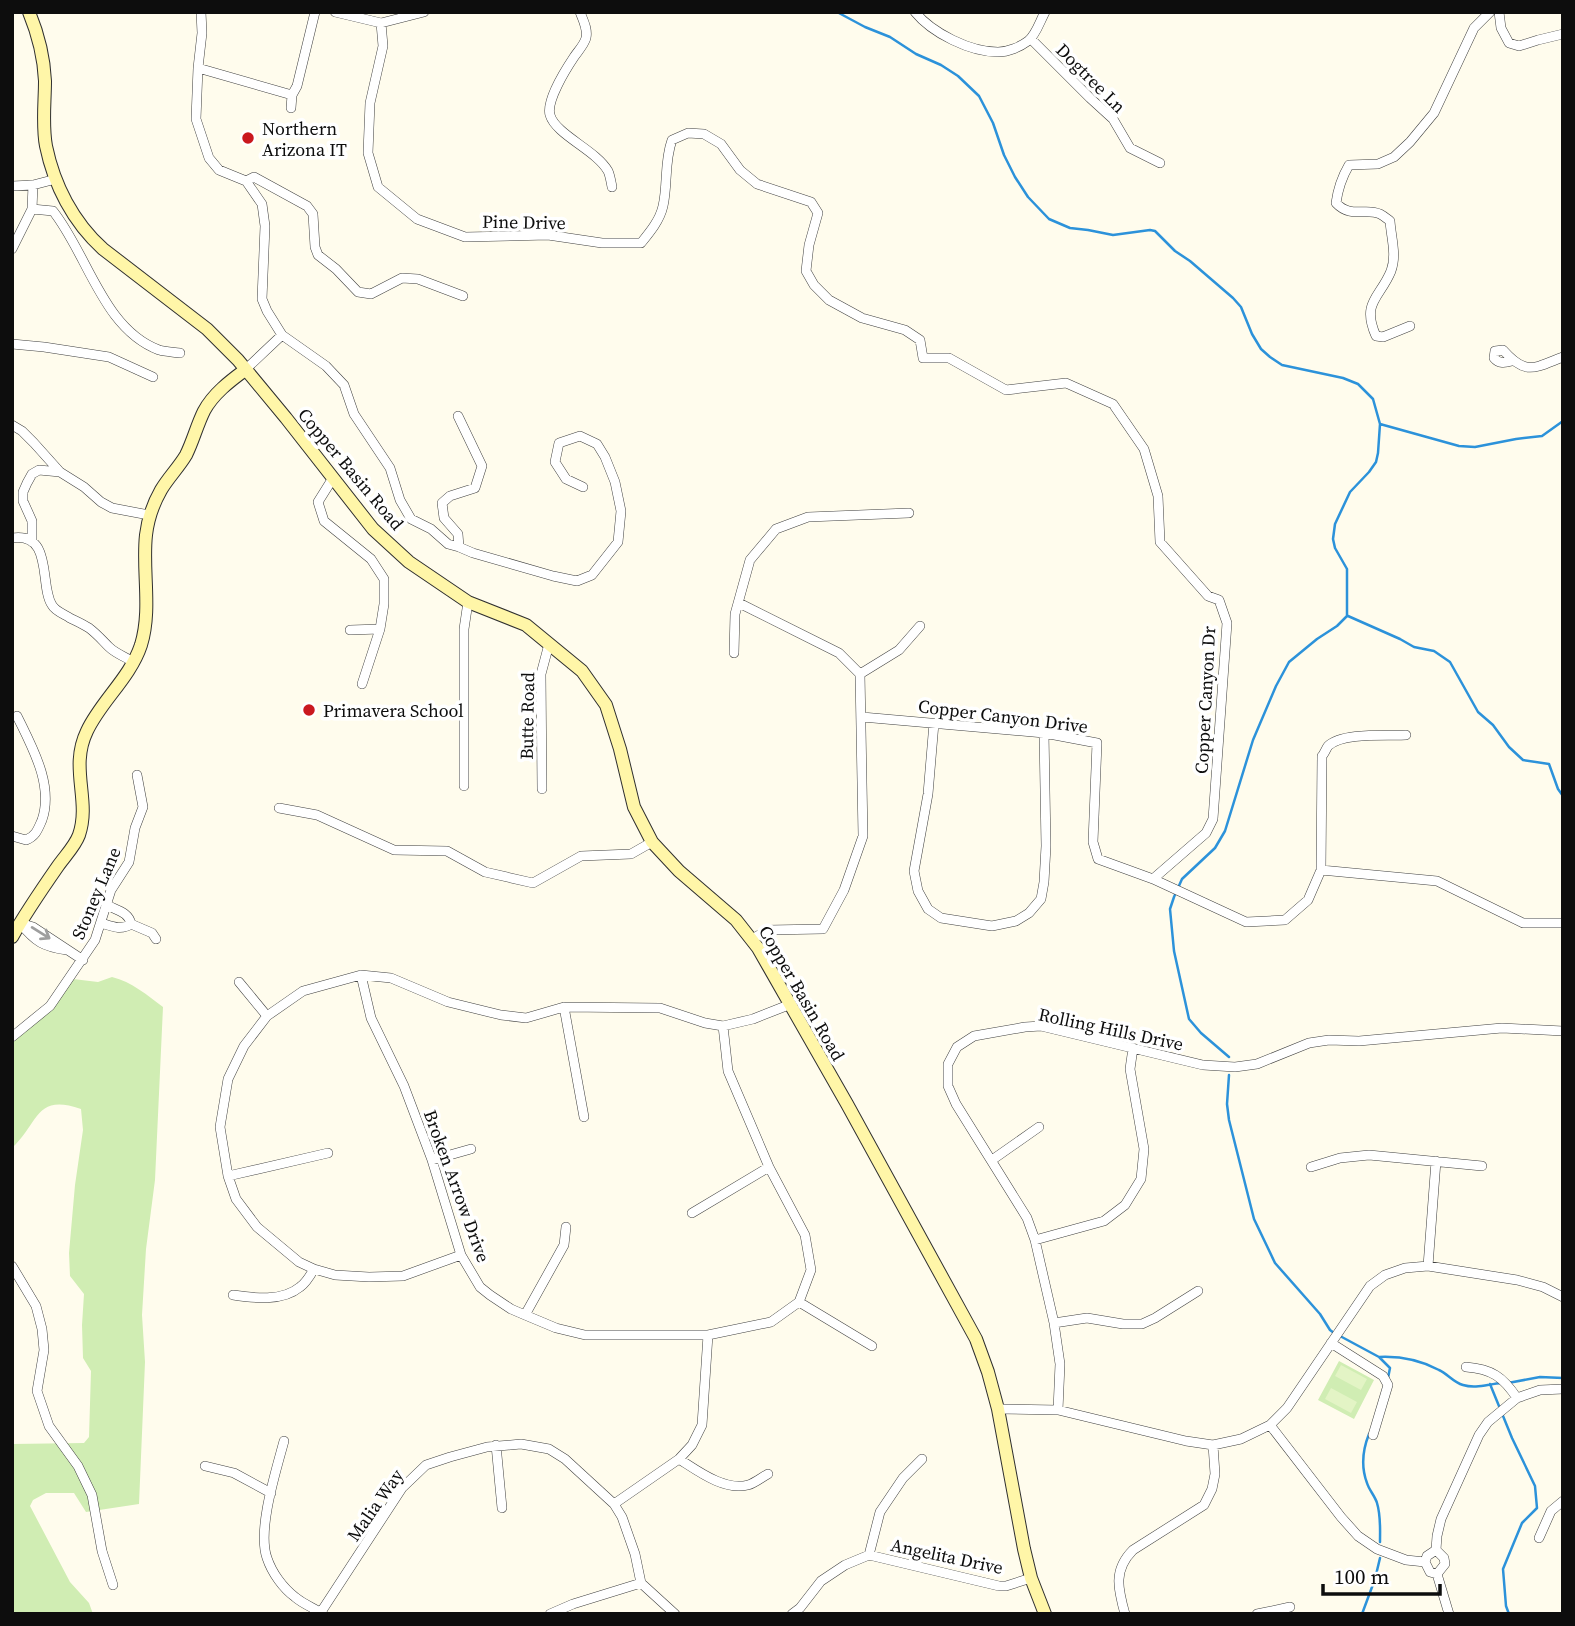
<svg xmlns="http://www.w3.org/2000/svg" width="1575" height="1626" font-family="'Source Serif 4',serif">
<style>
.green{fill:#d0edb3}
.pitch{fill:#e3f4c5}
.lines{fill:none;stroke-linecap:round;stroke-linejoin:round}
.stream{stroke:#2c92da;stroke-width:2.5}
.street-casing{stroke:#404040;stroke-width:10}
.secondary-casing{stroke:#2f2f2f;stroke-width:14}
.street{stroke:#fff;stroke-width:9}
.secondary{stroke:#fff6a8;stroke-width:12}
.oneway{stroke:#9e9e9e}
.poi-dot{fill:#ca181e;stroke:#fff;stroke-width:2.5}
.labels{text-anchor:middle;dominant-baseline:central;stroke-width:7;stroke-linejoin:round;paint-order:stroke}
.street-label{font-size:18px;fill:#0d0d0d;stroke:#fff}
.poi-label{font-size:18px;fill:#0d0d0d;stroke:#fff;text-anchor:start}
</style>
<rect width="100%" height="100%" fill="#fffced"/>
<path class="green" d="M112,977C132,982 147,995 163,1007L155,1180L146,1249L142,1315L145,1362L139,1504L86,1512L74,1493H46L33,1500L30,1506L70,1582L89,1603L93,1614H12V1444L84,1443L89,1437L91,1371L83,1358L82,1325L84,1294L70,1276L69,1253L75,1185L83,1130L81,1109C35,1093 39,1123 12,1148V1040C39,1020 56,1009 73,979L98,982Z
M1339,1361L1374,1380L1354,1419L1318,1400Z"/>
<path class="pitch" d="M1341,1365L1367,1379L1361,1390L1335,1376Z
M1331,1388L1357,1402L1351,1413L1325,1399Z"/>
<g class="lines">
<path class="stream" d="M837,12L865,27L890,37L916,54L941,65L958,76L979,96L993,123L1004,155L1015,177L1028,197L1049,219L1070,228L1088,230L1113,235L1150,230L1155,231L1175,251L1190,261L1233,298L1241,307L1252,334L1261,349L1270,357L1282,365L1343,378L1358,384L1373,399L1380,424L1378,453L1376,462L1369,472L1350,492L1335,524L1333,539L1335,548L1347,569V616L1337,626L1317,639L1289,662L1276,686L1253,740L1225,831L1215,848L1182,879L1174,897L1170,909L1174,951L1189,1019L1201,1033L1229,1057
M1380,424L1459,446L1475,447L1516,439L1542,436L1563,421
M1348,616L1400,639L1414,647L1434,651L1450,662L1478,712L1493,725L1509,747L1523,760L1549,764L1558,789L1563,796
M1229,1075L1227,1104L1229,1120L1254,1219L1275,1263L1320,1314L1330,1330L1334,1333
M1340,1336L1379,1357L1390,1368L1388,1378
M1379,1357C1400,1356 1420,1360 1439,1370C1448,1374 1453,1382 1463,1385C1476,1389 1488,1384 1502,1383
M1508,1383L1540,1377L1563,1378
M1490,1384L1512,1438L1535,1486L1537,1508L1522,1523L1503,1569L1506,1606L1509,1614
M1369,1434C1363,1449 1361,1467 1367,1483C1369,1490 1375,1496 1377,1503C1381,1516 1380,1528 1380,1542
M1362,1614L1375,1579L1380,1558"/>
<defs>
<path id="street" d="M201,12L202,33L198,68L196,119L209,158L219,170L246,181L262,204L265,226L262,299L267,311L282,335L326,366L344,385L354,414L390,468L400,500L411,519L431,529L448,544L459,547L473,553L553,576L577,581L592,575L618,542L621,511L615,482L605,457L597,444L580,436L559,443L555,462L566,479L583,487
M335,12L381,23L424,12
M580,12C583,20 588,29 586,38C584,45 578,51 574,57C566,69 546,101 550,115C556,135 596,150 608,171C610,175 611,182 612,187
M915,12C932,33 970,52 998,52C1008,52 1020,47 1028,41C1036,35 1040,21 1045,12
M1499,12L1501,28L1509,43L1519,46L1538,40L1563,34
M381,23L383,46L370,103L368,153L378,187L417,219L465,237L548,235L602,243H641C650,232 660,220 663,206C668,184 664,162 672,140L688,133L704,134L721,144L740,170L757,184L811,202L818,213L809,245L806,271L814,285L829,300L862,318L905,330L920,340L923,358H949L1006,390L1066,383L1113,404L1144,449L1158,496L1160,542L1208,596L1219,600L1227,623L1213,819L1206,833L1153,879
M1031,39L1090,98L1113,119L1130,148L1160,163
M198,68L292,95L291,108
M292,95L297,86L315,12
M246,181L254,177L307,206L313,214L315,247L318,255L336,269L358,292L371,294L402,278L418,279L463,296
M12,186L33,185L56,179
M32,209L53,211C88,255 103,329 159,350C166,352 174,352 180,353
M12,249L32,209L33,185
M1410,326L1383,337L1376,336C1361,302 1380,298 1391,271C1397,255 1391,237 1390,221C1387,219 1384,216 1380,214C1366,207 1351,219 1336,203C1338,188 1342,177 1349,165L1378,164L1394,157L1410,142L1434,113L1474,28L1490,12
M12,344L44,347L109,357L153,377
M1512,361C1505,363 1499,364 1494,358L1495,351L1503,350C1526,376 1534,368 1563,357
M245,370L282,335
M458,416L482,466L475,488L450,496L442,503L444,518L458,534L459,547
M12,425L22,431L34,443L60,472L84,487L101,502L112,508L149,515
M333,478L318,502L324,521L371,559L384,579V604L380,629L362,684
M12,538C54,532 39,586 52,605C55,611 64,614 70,618C76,621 83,624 89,628C97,634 102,640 109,647C115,653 125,657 132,661
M32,542V521L23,501V492L27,483L32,474L39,470L60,472
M739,603L839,653L860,674L863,836L844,890L823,929L768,930L752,939
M350,630L380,629
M734,653L735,614L750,560L776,529L808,517L909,513
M860,674L899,650L920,626
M862,717L1044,733L1097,743L1093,842L1098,859L1153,879L1246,922L1285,920L1308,900L1321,870L1437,881L1523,923H1563
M934,723L928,794L914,871L918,891L928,909L941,918L992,926L1016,921L1029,913L1041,899L1044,882L1046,846L1044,733
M464,786V629L468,602
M542,789L541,674L549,644
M279,808L317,815L394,850L447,851L485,872L533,883L581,856L631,854L652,842
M12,836L26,840C36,836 38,829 42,820C54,785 32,747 17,716
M1321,870L1322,756C1323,756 1327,747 1328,746C1342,732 1387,736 1406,735
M101,923C111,926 121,931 131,924C129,912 116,910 107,905
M131,924L152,933L156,939
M67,950C44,947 35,942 20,923L33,927L83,960
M361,975L371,1018L404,1086L432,1160L461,1255L480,1287L490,1295L511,1309L525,1315L556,1328L585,1335H708L771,1322L799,1302
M239,982L267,1016
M564,1007L584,1117
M723,1026L728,1071L769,1167L805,1235L811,1270L799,1302
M12,1037L50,1006L95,940L111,890L129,862L135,828L143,807L137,775
M432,1160L471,1149
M992,1160L1039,1127
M1311,1167L1340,1158L1369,1155L1482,1166
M228,1176L328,1153
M692,1213L769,1167
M1035,1240L1104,1221L1125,1205L1141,1179L1144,1149L1130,1069L1133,1048
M461,1255L403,1276L369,1277L335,1275L314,1269L299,1262L257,1227L236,1199L228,1176L220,1127L228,1079L244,1046L267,1016L303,991L361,975L391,978L448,1002L501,1015L526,1018L564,1007L660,1008L705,1023L723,1026L753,1019L791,1004
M12,1266L36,1306L42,1329L44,1350L37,1391L49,1426L78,1466L92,1495L102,1551L113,1585
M1428,1266L1436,1161
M233,1295C254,1298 282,1302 300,1287C306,1283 310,1276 314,1269
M799,1302L872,1346
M525,1315L564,1245L566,1227
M1054,1323L1087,1318L1123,1324H1142L1155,1318L1198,1291
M1331,1343L1383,1376L1388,1385L1373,1435
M1466,1367C1492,1369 1503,1377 1517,1398
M998,1409L1058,1410L1186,1441L1213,1445L1241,1439L1270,1425L1287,1408L1370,1286L1385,1275L1405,1268L1428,1266L1517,1280L1543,1287L1563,1297
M1058,1410L1060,1364L1054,1323L1035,1240L1027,1218L956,1104L948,1086V1064L957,1047L974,1036L1025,1027L1041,1026L1203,1065L1235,1067L1257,1064L1309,1043L1329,1040L1359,1041L1502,1028L1563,1031
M1270,1425L1341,1517L1358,1536L1377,1549L1406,1560L1425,1562
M284,1441C276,1471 257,1530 267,1558C272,1573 283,1588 295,1597C303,1604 314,1608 323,1614
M496,1445L502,1508
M679,1459C698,1471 724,1491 748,1485C755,1483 762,1477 768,1474
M205,1466L234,1473L271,1493
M614,1504L679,1459L692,1445L702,1425L708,1335
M1539,1538L1551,1511L1563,1501
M1436,1550L1427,1556L1425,1562L1430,1572L1437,1574
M869,1555L880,1512L903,1478L922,1459
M1437,1574L1445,1564L1444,1558L1436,1550L1437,1536L1441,1519L1479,1435L1488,1422L1517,1398L1540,1390L1563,1389
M1437,1574L1449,1614
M321,1612L402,1488L426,1465L450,1457L487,1447L521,1444L549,1449L565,1459L614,1504L622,1517L635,1554L641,1583
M550,1614L573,1604L641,1583L675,1614
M792,1614L800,1608L821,1581L845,1565L869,1555L999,1586H1006L1031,1578
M1125,1614C1118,1589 1113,1570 1133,1550L1204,1505L1212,1489L1215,1474L1213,1445
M1257,1614L1290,1607"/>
<path id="secondary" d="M29,12C38,34 44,57 45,81C45,102 42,125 46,146C54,185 73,222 103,249L207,329L238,360L286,418L373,529L409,562L468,602L526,625L582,671L606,705L620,749L634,807L652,842L679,871L736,920L758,948L847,1104L976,1339L988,1372L998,1409L1024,1549L1031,1578L1045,1614
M12,937C26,912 42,889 58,866C65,856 75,846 79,835C91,800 69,768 87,731C101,701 130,678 141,645C152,609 142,571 146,535C148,518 153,504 161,490C168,478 179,467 186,455C193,441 197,425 204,411C213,394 230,381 245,370"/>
</defs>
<use href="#street" class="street-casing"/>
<use href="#secondary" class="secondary-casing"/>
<use href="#street" class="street"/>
<use href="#secondary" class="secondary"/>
</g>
<defs><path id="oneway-shaft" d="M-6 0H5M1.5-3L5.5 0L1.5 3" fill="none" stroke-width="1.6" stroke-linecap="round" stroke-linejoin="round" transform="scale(1.75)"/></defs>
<use class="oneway" href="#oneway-shaft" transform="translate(41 933) rotate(32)"/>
<g class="poi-dot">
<circle cx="248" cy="138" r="7"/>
<circle cx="309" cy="710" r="7"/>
</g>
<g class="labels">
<g class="street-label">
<text transform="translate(1091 78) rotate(45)">Dogtree Ln</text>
<text transform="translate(524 222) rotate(1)">Pine Drive</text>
<text transform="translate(351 469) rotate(50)">Copper Basin Road</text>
<text transform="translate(1205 700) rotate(-87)">Copper Canyon Dr</text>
<text transform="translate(527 716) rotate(-89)">Butte Road</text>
<text transform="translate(1003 716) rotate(7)">Copper Canyon Drive</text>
<text transform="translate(96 893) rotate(-67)">Stoney Lane</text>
<text transform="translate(802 993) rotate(60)">Copper Basin Road</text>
<text transform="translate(1111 1029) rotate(12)">Rolling Hills Drive</text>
<text transform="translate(457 1186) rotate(70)">Broken Arrow Drive</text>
<text transform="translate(375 1505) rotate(-55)">Malia Way</text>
<text transform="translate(947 1556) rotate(12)">Angelita Drive</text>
</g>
<g class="poi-label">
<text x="262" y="128">Northern<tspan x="262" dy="21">Arizona IT</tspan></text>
<text x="323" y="710">Primavera School</text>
</g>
</g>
<rect width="1575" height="1626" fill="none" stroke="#0d0d0d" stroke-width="28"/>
<path d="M1323 1584v10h117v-10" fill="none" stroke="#0d0d0d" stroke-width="3.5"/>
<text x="1334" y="1584" font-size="21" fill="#0d0d0d" stroke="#ffffff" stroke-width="5" paint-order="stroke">100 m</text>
</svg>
